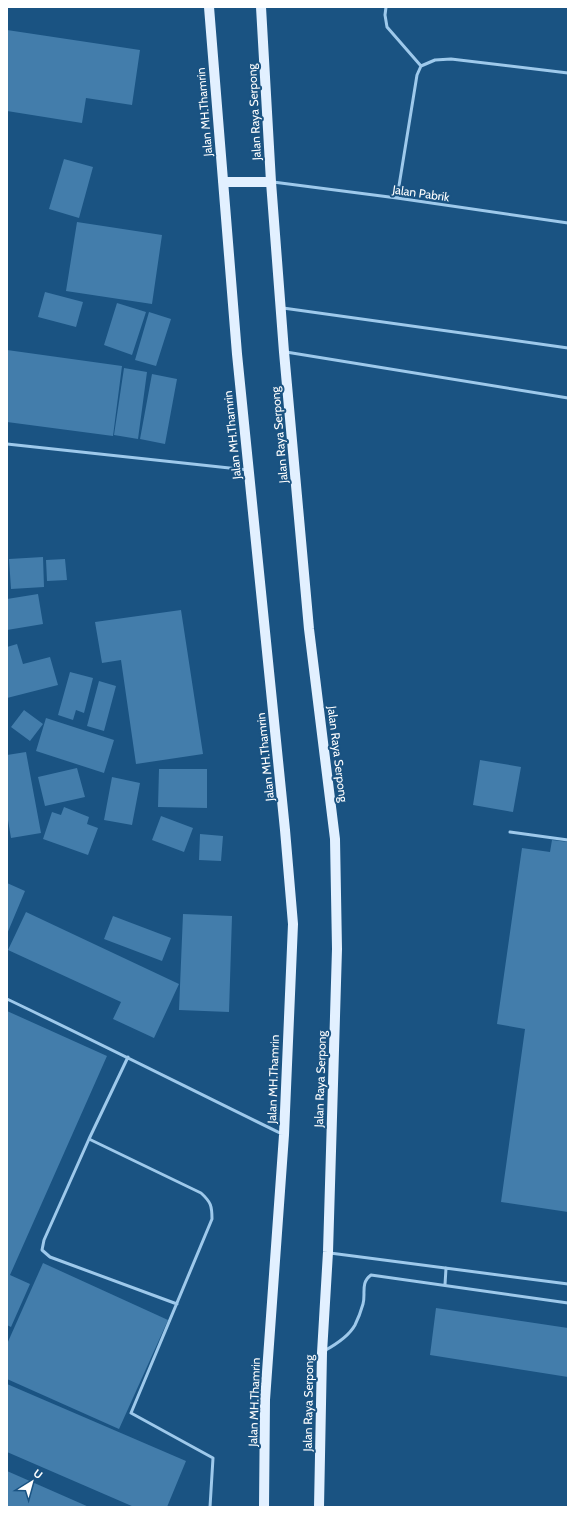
<svg xmlns="http://www.w3.org/2000/svg" width="575" height="1514" font-family="Cabin,sans-serif">
<style>
.building{fill:#437dab}
.lines{fill:none;stroke-linecap:round;stroke-linejoin:round}
.lane{stroke:#9ec9eb;stroke-width:3}
.primary{stroke:#e2f0ff;stroke-width:10}
.labels{text-anchor:middle;dominant-baseline:central;stroke-width:4;stroke-linejoin:round;paint-order:stroke}
.street-label{font-size:12px;fill:#fff;stroke:#1a5382}
</style>
<rect width="100%" height="100%" fill="#1a5382"/>
<path class="building" d="M7,30L140,50L132,105L86,98L82,123L7,111Z
M64,159L93,167L79,218L49,209Z
M77,222L162,235L152,304L66,291Z
M45,292L83,302L76,327L38,317Z
M117,303L146,312L132,355L104,345Z
M149,312L171,319L156,366L135,360Z
M7,350L122,366L113,436L7,422Z
M124,368L147,372L138,439L114,435Z
M152,374L177,379L165,444L140,439Z
M43,557L44,587L11,589L9,559Z
M65,559L67,580L47,581L46,560Z
M38,594L43,624L7,630V599Z
M181,610L203,754L136,764L121,660L102,663L95,622Z
M17,644L23,664L50,657L58,685L7,698V647Z
M70,672L93,678L84,713L76,710L73,720L58,715Z
M99,681L116,686L104,731L87,726Z
M24,710L43,724L30,741L11,727Z
M46,718L114,740L104,773L36,751Z
M26,752L41,833L11,838L7,814V755Z
M480,760L521,767L513,812L473,805Z
M77,768L85,797L45,806L38,777Z
M159,769H207V808L158,807Z
M112,777L140,783L132,825L104,820Z
M64,807L89,817L87,824L98,828L88,855L43,839L52,812L61,815Z
M161,816L193,828L184,852L152,840Z
M200,834L223,836L221,861L199,860Z
M552,840L568,842V1212L501,1202L525,1029L497,1024L522,848L550,852Z
M7,883L25,891L7,934Z
M26,912L179,984L154,1038L113,1019L121,1002L8,950Z
M183,914L232,916L229,1012L179,1010Z
M113,916L171,938L162,961L104,939Z
M7,1011L107,1056L10,1275L30,1284L11,1327L7,1325Z
M43,1263L168,1320L119,1429L7,1379V1344Z
M436,1308L568,1328V1377L430,1355Z
M7,1384L186,1461L167,1507H134L7,1452Z
M7,1471L89,1507H7Z"/>
<g class="lines">
<path class="lane" d="M386,7L385,15L387,27L421,66
M273,182L397,198L568,223
M397,198L417,75L421,66L435,60L451,59L568,73
M283,308L568,348
M286,352L568,398
M7,444L248,470
M510,832L568,840
M7,999C99,1043 190,1089 282,1134
M128,1057L89,1139L44,1240L42,1250L50,1257L177,1304
M89,1139L201,1193C211,1202 212,1206 212,1219L131,1413L213,1458L210,1507
M330,1253L568,1284
M445,1285L446,1268
M324,1351C335,1345 349,1336 355,1325C358,1319 361,1311 363,1304C366,1294 360,1283 371,1275L568,1303"/>
<path class="primary" d="M209,7L237,354L285,830L293,924L284,1135L265,1400L264,1507
M261,7L271,182L284,352L309,629L335,839L337,949L328,1252L322,1353L319,1507
M223,182H271"/>
</g>
<g class="labels">
<g class="street-label">
<text transform="translate(204 112) rotate(-95)">Jalan MH.Thamrin</text>
<text transform="translate(254 112) rotate(-93)">Jalan Raya Serpong</text>
<text transform="translate(421 193) rotate(8)">Jalan Pabrik</text>
<text transform="translate(232 435) rotate(-96)">Jalan MH.Thamrin</text>
<text transform="translate(279 435) rotate(-95)">Jalan Raya Serpong</text>
<text transform="translate(338 754) rotate(83)">Jalan Raya Serpong</text>
<text transform="translate(265 757) rotate(-96)">Jalan MH.Thamrin</text>
<text transform="translate(273 1079) rotate(-88)">Jalan MH.Thamrin</text>
<text transform="translate(320 1079) rotate(-88)">Jalan Raya Serpong</text>
<text transform="translate(254 1402) rotate(-88)">Jalan MH.Thamrin</text>
<text transform="translate(308 1403) rotate(-89)">Jalan Raya Serpong</text>
</g>
</g>
<rect width="575" height="1514" fill="none" stroke="#ffffff" stroke-width="16"/>
<g transform="translate(32 1482) rotate(37)" stroke="#1a5382" stroke-width="3" paint-order="stroke">
<path d="M0-3L7 15L0 10L-7 15Z" fill="#ffffff"/>
<text y="-6" font-size="11" font-weight="bold" text-anchor="middle" fill="#ffffff">U</text>
</g>
</svg>
